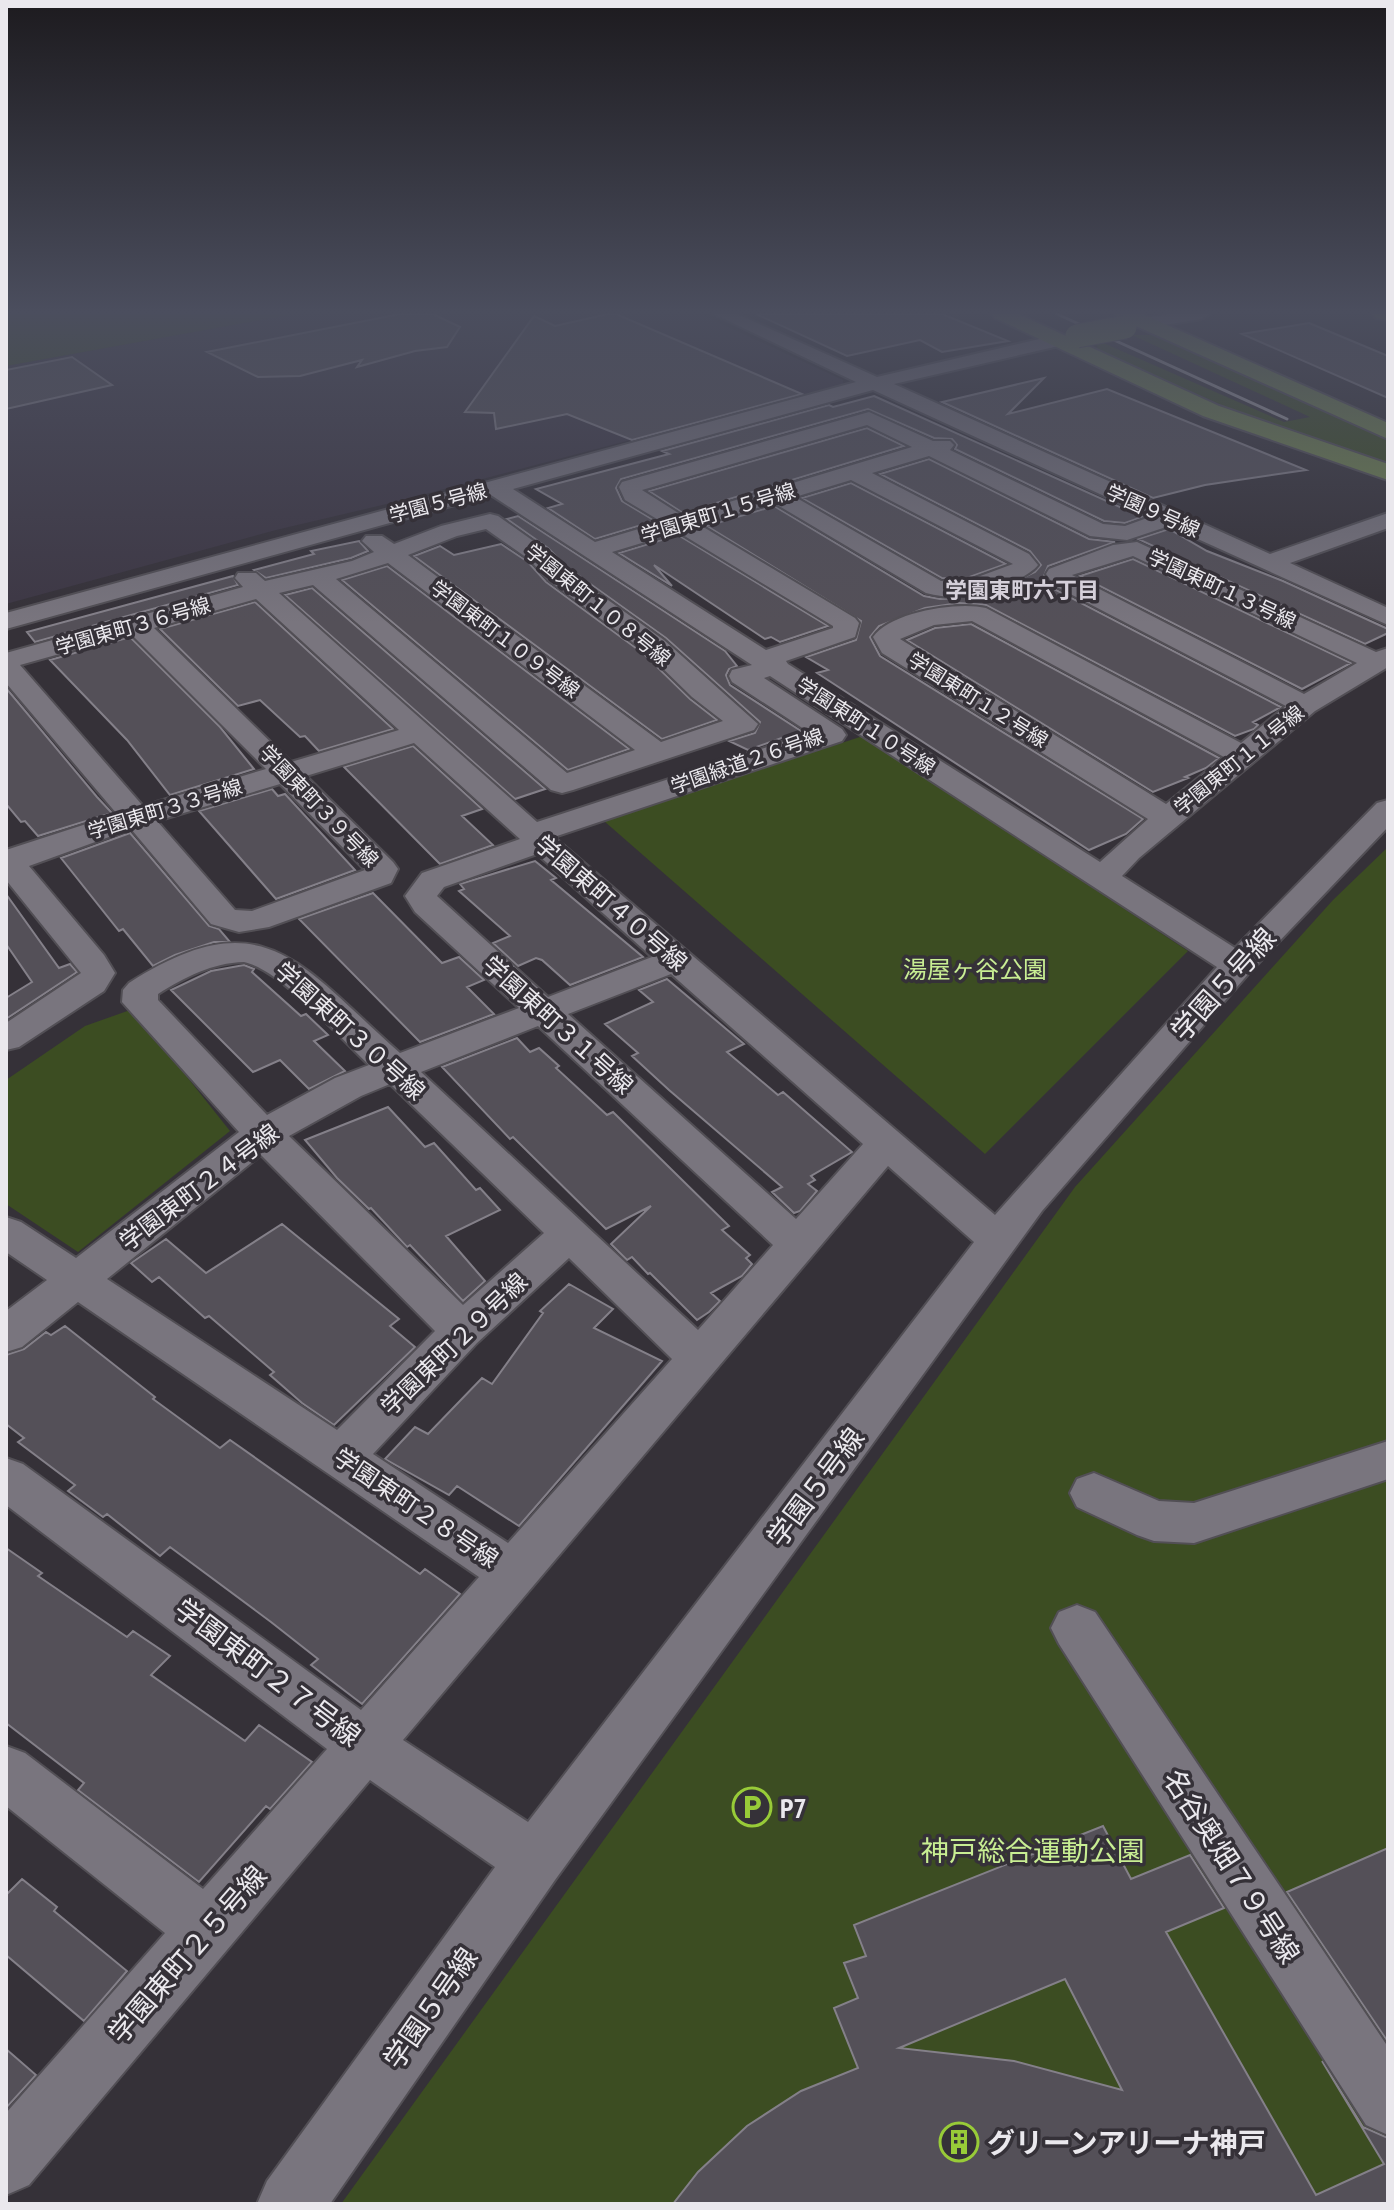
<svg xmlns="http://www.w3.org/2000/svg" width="1394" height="2210" font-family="'PT Sans Narrow','Noto Sans JP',sans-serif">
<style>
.built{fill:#3d3744}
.green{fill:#3c4d22}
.building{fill:#545058;stroke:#848089;stroke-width:2;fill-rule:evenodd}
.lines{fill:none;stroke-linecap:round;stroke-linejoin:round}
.minor-casing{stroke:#524f55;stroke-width:4}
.major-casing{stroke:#524f55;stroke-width:4}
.highway-casing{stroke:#524f55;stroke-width:4}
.minor{fill:#79757e;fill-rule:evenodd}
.major{fill:#71854e;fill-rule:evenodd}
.highway{fill:#6c902e;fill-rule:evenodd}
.rail{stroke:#a8a6ab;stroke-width:3}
.major-bridge-casing{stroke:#524f55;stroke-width:25;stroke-linecap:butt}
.major-bridge{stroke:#71854e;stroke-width:23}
.labels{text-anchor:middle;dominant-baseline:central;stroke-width:7;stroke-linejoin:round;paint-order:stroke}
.far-street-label{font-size:20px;fill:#eae8ed;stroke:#353138}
.far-neighbourhood-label{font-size:22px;font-weight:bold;fill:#d5d0da;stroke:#353138}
.street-label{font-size:24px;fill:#eae8ed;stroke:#353138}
.park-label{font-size:24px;fill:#c8ee93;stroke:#353138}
.near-street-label{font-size:28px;fill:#eae8ed;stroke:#353138}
.near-poi-label{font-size:28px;font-weight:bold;fill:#eae8ed;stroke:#353138;text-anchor:start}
.near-park-label{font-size:28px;fill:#c8ee93;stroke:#353138}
</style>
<rect width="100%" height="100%" fill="#353138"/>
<path class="built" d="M294,314H700L843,380V384L391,503L276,530L6,604V366Z"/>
<path class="green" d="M6,314H294L6,366Z
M1132,335H1159L1388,438V466L1269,426L1094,348L1099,347L1095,345L1101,342L1284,422L1310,417Z
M863,736L1188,951L985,1154L604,821Z
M1388,847V2204H341L1075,1187L1333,900Z
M133,1009L230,1131L78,1252L6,1204V1080L85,1026Z"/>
<path class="building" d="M400,314H433L460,327L447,347L415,351L357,367L362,360L300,376L258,377L207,352Z
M608,314H616L802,394L632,440L567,414L496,429L494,413L465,412L534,316L555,326Z
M756,314H942L1008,341L942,352L920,340L847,356Z
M1309,323L1388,356V398L1242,334Z
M72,357L112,385L6,409V370Z
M1044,378L1008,414L1107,389L1306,470L1205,485L1153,498L942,402Z
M874,396L1142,517L1125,523L1104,521L955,449L957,445L952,439L934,438L868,409L621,479L616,488L622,501L655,521L595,539L548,508L562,504L536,489L669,454L662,451L829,405L833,407Z
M867,428L904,446L683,513L649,491Z
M929,459L1089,539L1115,542L1048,566L1044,576L1054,589L1281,707L1253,722L1258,725L1254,729L1235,736L986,605L959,603L925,608L879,626L870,637L880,656L1143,819L1126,834L1089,850L817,673L828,670L806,657L856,640L861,621L707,526L774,506L924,596L940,599L982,597L1035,572L1041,565L1030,551L880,474Z
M851,483L1006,564L964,579L942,578L802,498Z
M518,516L725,651L737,666L729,669L726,675L730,685L801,731L748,750L729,741L755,733L760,722L666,638L568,568L548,548L507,519Z
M1169,529L1207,551L1283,581L1388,629V633L1365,644L1138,539Z
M678,535L828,626L780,642L771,637L765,639L654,565L672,586L619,553Z
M359,541L368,551L351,558L266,578L254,570L314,554L311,551Z
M501,544L528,562L546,582L644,654L690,699L717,720L662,739L414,556L440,546L454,555Z
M1133,559L1351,663L1302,689L1080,576Z
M387,566L629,749L568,770L342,580Z
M233,576L238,585L35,642L27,632Z
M312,588L545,789L515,799L285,595Z
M255,602L393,729L319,751L305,736L300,737L260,700L238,706L160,629Z
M971,624L1219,758L1206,768L1185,777L1188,778L1153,792L907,640L935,628Z
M130,637L220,727L254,769L170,795L127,740L50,660Z
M6,688L97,797L112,813L38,836L25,821L21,822L6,804Z
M413,746L482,809L462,816L493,845L440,864L344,767Z
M272,789L278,796L285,794L355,870L276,899L199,811Z
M130,833L209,926L219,929L230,942H214L175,955L153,966L123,929L119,931L61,858Z
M535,861L556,878L551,880L643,957L570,985L542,960L536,958L518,966L493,943L510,936L459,891L464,889L460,884Z
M373,893L442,963L459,957L484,980L467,987L494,1014L420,1042L299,919Z
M6,894L59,968L70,964L77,972L6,1019V998L32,982L6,944Z
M244,965L254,969L252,972L301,1016L306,1014L328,1035L314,1041L345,1071L309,1089L280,1060L253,1072L171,990L211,971Z
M667,979L744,1044L727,1052L778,1095L783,1092L852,1152L811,1176L815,1180L808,1184L817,1191L800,1211L794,1213L772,1192L782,1187L669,1090L632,1056L638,1053L605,1024L653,1002L639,990Z
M517,1038L530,1052L539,1048L559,1066L556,1068L607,1115L613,1112L729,1226L722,1230L750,1255L746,1258L752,1264L742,1276L711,1293L720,1301L709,1312L697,1320L650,1273L648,1274L632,1257L627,1260L611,1244L651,1206L606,1229L513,1137L510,1139L442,1067Z
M388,1107L425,1147L434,1143L476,1190L480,1188L500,1210L446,1236L485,1281L463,1301L410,1245L407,1247L371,1208L369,1209L337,1178L305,1140Z
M282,1224L399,1319L390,1326L415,1347L334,1425L302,1403L270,1375L274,1372L209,1316L205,1318L159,1277L152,1282L131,1263L166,1239L206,1273Z
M569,1284L613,1309L594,1328L662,1361L519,1526L457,1486L449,1495L385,1459L415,1427L428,1434L482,1378L492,1384L543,1313L540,1311Z
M65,1326L155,1397L153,1399L220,1448L230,1440L420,1574L425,1569L460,1594L362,1704L311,1665L318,1659L271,1622L170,1547L160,1556L107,1514L103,1517L68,1491L75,1485L18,1442L24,1438L6,1424V1355L24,1349L46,1332L51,1335Z
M6,1548L42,1573L38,1576L127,1637L133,1631L170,1656L151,1675L245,1741L259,1725L312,1762L270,1809L266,1806L199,1882L78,1790L84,1783L6,1723Z
M1103,1826L1131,1879L1190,1855L1224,1908L1166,1932L1316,2195L1384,2164L1322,2061L1363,2127L1388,2138V2204H673L698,2172L747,2126L801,2091L858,2068L834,2008L858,1998L844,1963L866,1956L854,1925ZM1065,1979L1122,2090L1014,2061L899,2048Z
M1388,1848V2042L1287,1892Z
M22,1879L57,1907L54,1911L127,1971L84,2021L6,1955V1895Z
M6,2049L36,2075L6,2108Z"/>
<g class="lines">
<defs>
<path id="minor" d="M714,314H737L877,377L1056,335L1063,337L1065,341L1063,345L894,384L1270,554L1388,513V528L1290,563L1388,608V625L1169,526L1127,540L1090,536L929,456L872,473L1029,554L1038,565C1029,578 980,597 964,597C952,598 938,596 926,593L774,503L700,525L855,618L859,623L855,637L786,661L788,664L1100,862L1148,819L882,653L873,637C890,612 958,601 986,608L1241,743L1286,706L1055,586L1046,574L1049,569L1113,545L1137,542L1376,652L1388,648V667L1315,711L1139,858L1122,876L1235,948L1377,803L1388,800V827L1250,972L1042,1211L555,1880L330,2204H257L267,2181L495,1867L370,1780L29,2185L6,2195V2113L165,1933L6,1806V1746L25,1753L203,1889L327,1749L6,1505V1458L23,1464L361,1710L479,1577L78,1302L22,1347L6,1352V1311L47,1280L6,1252V1217L21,1222L76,1258L239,1132L122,1002L123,990L129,983C265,896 301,966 400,1053L519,1008L415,912L405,896L422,873L520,839L414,743L306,776L393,862L398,869L391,883L269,927L239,932L211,924L131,829L29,866L104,955L115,973L104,991L19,1047L6,1050V1023L81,973L6,880V850L117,814L6,683V653L243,587L235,578L238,573H256L265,581L352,561L374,552L362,541L366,536H382L394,544L441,526L490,514L498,516L546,550L566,570L664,640L758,724L754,730L573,790L562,793L551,790L313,585L279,593L537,822L810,733L732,682L729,676L732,670L752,665L491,495L6,629V613L856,382ZM873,390L1150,517L1125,526L1103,524L950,450L954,445L950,441H933L869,412L622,482L619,487L625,500L662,522L595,542L513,489ZM867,425L912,447L683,516L642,490ZM851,480L1013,564L964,582L941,581L795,497ZM486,529L530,560L548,580L646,652L692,697L723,721L661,742L408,555L457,536ZM678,532L833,626V628L766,650L612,552ZM1133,556L1357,663L1304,694L1072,575ZM388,563L635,750L567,773L336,579ZM256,599L399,730L291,762L154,628ZM972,621L1224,757L1166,804L900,639L934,625ZM131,634L266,769L143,806L20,665ZM770,676L1217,967L995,1215L554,837L842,741L846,735L842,729L764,678ZM280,784L365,870L252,911L235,910L157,821ZM537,854L652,957L548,997L437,896L444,887ZM244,962C281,970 340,1038 369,1065L335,1078L267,1115L158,1000V994C185,977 212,963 244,962ZM671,974L863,1144L796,1219L568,1014ZM538,1026L773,1245L698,1330L421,1072ZM390,1084L544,1233L463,1305L289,1136L361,1096ZM261,1155L435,1331L337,1430L107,1279ZM888,1166L974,1242L528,1822L403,1740ZM569,1258L672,1359L508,1543L373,1454L477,1343Z
M1169,314H1210L1201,319L1146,328L1137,323L1140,319Z
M1388,1441V1479L1194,1543L1154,1541L1137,1535L1077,1507L1070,1493L1077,1479L1094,1473L1159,1501L1194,1503Z
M1077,1605L1095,1612L1388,2047V2135L1366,2125L1059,1644L1051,1628L1059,1612Z"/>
<path id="major" d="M992,314H1018L1219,406L1388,464V480L1203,416L995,318Z
M1115,314H1142L1388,423V439L1118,318Z"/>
<path id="highway" d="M1373,314H1388V320L1376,318Z"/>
</defs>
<use href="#minor" class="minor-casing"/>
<use href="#major" class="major-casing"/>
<use href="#highway" class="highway-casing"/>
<use href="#minor" class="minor"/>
<use href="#major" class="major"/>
<use href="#highway" class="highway"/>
<path class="rail" d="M1057,314L1287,419"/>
<defs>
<path id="major-bridge" d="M1077,336L1125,327"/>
</defs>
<use href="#major-bridge" class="major-bridge-casing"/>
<use href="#major-bridge" class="major-bridge"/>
</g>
<linearGradient id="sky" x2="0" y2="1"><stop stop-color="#1d1b1f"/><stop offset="0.5" stop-color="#4b4e5e"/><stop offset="1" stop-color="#4b4e5e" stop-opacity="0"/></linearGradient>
<rect width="1394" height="623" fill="url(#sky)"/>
<defs>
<symbol id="parking-ring" viewBox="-11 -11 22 22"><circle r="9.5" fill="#353138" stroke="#98cb38" stroke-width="1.5"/><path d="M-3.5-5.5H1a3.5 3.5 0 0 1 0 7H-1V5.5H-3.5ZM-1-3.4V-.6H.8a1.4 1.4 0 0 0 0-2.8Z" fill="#98cb38"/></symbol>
<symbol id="building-ring" viewBox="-11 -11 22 22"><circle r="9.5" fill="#353138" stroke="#98cb38" stroke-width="1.5"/><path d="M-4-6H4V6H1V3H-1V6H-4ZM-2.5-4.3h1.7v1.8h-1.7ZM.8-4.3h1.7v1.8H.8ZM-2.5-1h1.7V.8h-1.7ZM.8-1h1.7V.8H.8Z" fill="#98cb38"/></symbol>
</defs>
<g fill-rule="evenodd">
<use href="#parking-ring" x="730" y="1785" width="44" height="44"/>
<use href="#building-ring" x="937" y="2120" width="44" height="44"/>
</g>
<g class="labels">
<g class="far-street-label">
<text transform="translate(438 503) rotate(-15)">学園５号線</text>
<text transform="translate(1153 511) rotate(24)">学園９号線</text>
<text transform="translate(718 513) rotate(-17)">学園東町１５号線</text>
<text transform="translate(1222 589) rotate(25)">学園東町１３号線</text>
<text transform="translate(598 605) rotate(39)">学園東町１０８号線</text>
<text transform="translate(133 626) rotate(-16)">学園東町３６号線</text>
<text transform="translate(505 639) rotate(37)">学園東町１０９号線</text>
<text transform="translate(978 700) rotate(32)">学園東町１２号線</text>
<text transform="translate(866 726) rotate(33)">学園東町１０号線</text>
<text transform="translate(1239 760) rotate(-39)">学園東町１１号線</text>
<text transform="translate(747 761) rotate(-19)">学園緑道２６号線</text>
<text transform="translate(319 806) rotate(46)">学園東町３９号線</text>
<text transform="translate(165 809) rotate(-17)">学園東町３３号線</text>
</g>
<g class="far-neighbourhood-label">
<text x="1022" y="590">学園東町六丁目</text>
</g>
<g class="street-label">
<text transform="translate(611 903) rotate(41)">学園東町４０号線</text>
<text transform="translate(558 1025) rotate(42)">学園東町３１号線</text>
<text transform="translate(350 1031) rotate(42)">学園東町３０号線</text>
<text transform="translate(199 1187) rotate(-37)">学園東町２４号線</text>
<text transform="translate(454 1344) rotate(-44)">学園東町２９号線</text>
<text transform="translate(416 1508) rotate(34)">学園東町２８号線</text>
</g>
<g class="park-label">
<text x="975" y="969">湯屋ヶ谷公園</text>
</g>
<g class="near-street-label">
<text transform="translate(1223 984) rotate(-48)">学園５号線</text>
<text transform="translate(815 1487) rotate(-53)">学園５号線</text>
<text transform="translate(268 1672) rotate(37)">学園東町２７号線</text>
<text transform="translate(1232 1866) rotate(57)">名谷奥畑７９号線</text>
<text transform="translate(187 1954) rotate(-49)">学園東町２５号線</text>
<text transform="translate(430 2008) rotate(-55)">学園５号線</text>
</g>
<g class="near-poi-label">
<text x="780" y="1807">P7</text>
<text x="987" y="2142">グリーンアリーナ神戸</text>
</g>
<g class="near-park-label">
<text x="1033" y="1850">神戸総合運動公園</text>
</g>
</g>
<rect width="1394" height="2210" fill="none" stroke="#eae8ed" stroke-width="16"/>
</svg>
